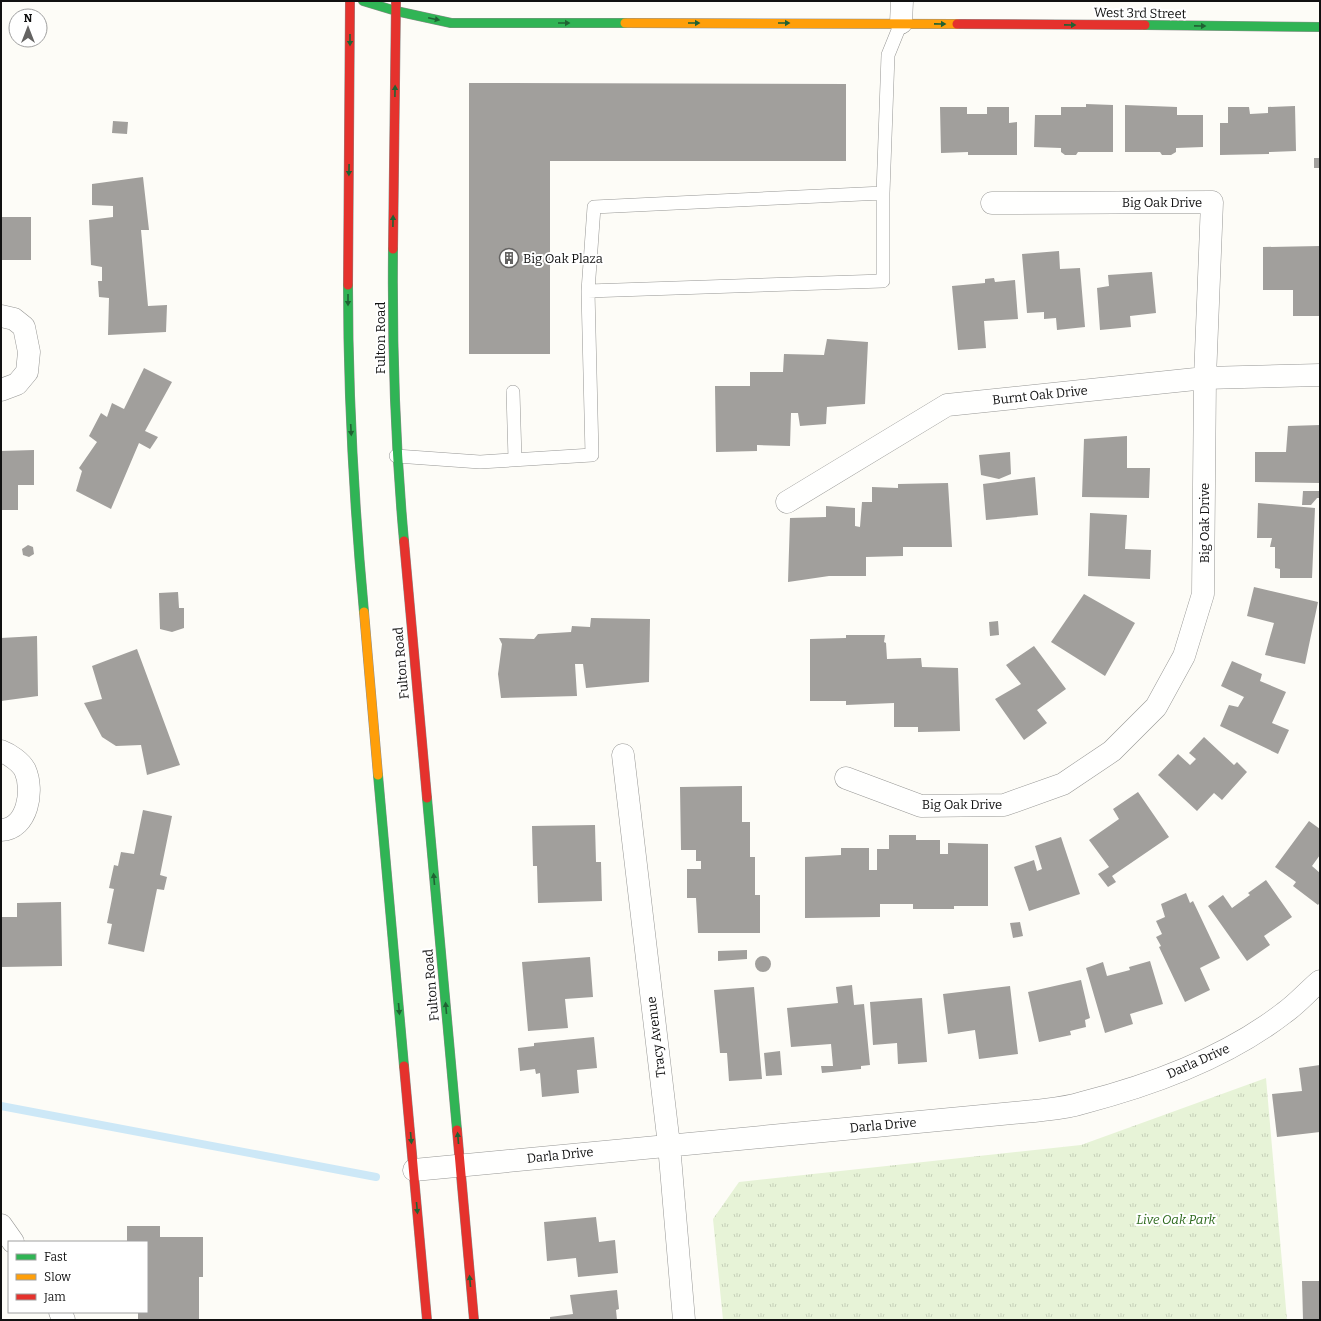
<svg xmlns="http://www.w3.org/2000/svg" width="1321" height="1321" font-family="Bitter,serif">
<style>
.park{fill:url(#park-tufts)}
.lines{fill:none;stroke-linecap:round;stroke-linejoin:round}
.stream{stroke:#cde8f7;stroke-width:8}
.building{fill:#a19f9c}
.lane-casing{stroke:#979795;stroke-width:14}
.street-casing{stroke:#979795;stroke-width:23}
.fast-casing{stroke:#8e8d8b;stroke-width:10}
.slow-casing{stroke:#8e8d8b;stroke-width:10}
.jam-casing{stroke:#8e8d8b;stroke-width:10}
.lane{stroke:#fffffe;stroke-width:13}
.street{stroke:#fffffe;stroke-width:22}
.fast{stroke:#30b455;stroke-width:9}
.slow{stroke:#ff9f0a;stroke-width:9}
.jam{stroke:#e5322d;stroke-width:9}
.oneway{fill:#206233}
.labels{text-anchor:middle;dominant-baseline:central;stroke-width:4;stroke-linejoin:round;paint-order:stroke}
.street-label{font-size:13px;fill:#111;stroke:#fff}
.poi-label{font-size:13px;fill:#111;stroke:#fff;text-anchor:start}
.park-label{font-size:13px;font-style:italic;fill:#2f6b1f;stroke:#fff}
</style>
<defs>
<pattern id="park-tufts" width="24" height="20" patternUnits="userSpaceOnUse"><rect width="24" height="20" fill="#e7f3d7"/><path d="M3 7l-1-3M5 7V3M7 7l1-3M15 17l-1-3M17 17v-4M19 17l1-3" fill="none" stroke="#c5cfb8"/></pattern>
</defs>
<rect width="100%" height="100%" fill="#fdfcf7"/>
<path class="park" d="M1266,1078L1287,1320H723L713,1219L739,1182L1081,1145Z"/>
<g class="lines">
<path class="stream" d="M1,1106L376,1177"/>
</g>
<path class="building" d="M469,83L846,84V161H550V354H469Z
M1086,104L1113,105V152H1078L1076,155H1065L1061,152V148L1034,147L1035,115H1061V107H1086Z
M1125,105L1177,107V115H1203V147L1176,148V152L1171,155H1162L1160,152H1125Z
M1295,106L1296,151L1269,152V154L1220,155V123H1228V107H1249L1250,114L1268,113V107Z
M940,107H967V114H987V107H1009V123L1017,122V155H968V152L941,153Z
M113,121L128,122L127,134L112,133Z
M1314,158H1320V168H1314Z
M143,177L149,230H141L148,306L167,305L166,332L108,335L109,298L99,297L98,281H102V267L91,265L89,220L113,217V206L92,205V184Z
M1,217H31V260H1Z
M1320,246V316H1293V290H1263V247Z
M1059,251L1060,269L1080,268L1085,327L1057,330L1056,318L1044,319V312L1027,313L1022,254Z
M1152,272L1156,313L1130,316L1131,327L1100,330L1097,288L1109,286L1108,275Z
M994,278L995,282L1015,280L1018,319L984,321L986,348L958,350L952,286L985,283V279Z
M827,339L868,342L865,404L827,407L826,424L800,426L798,413H791L790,446L757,445V451L716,452L715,386H750V372H783L784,354L824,355Z
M144,368L172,382L145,431L158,437L150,449L139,443L111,509L76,491L82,471L79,468L97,442L89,436L101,413L107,417L112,403L124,409Z
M1320,425V483L1255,482V452H1286L1288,426Z
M1127,436V468H1150L1149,498L1082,497L1084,439Z
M34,450V485H18V510H1V451Z
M1010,452L1011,474L999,479L981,475L979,455Z
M1035,477L1038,515L986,520L983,484Z
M948,483L952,547H903V556L866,557V576H829L788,582L790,518L826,517V506L855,508V526L860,527L862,502H872V487L898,488V484Z
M1303,491H1320V498H1317L1311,505H1302Z
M1258,503L1315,508L1312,578H1280V569L1275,568V547H1270L1272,538H1257Z
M1090,513L1127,515L1125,549L1151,550L1150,579L1088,576Z
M28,545L33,547L34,554L29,557L23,555L22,549Z
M1254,587L1318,602L1305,664L1265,655L1274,623L1247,616Z
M178,592L179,608H184V628L172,632L160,629L159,593Z
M1084,594L1135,623L1105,676L1051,642Z
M591,618L650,619L649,682L586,688L583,664H575L577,696L501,698L498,674L502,644L499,638L534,639L538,634L571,632L572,626L590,627Z
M998,621L999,635L990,636L989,622Z
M846,635H885L884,642L886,643L887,659L921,658L922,667L958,668L960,731L918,732V727H894V703L846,705V701H810V639L846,638Z
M37,636L38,696L1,701V638Z
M1034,646L1066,689L1037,710L1047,723L1024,740L995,699L1021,684L1006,665Z
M137,649L180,765L147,775L141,745L116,746L102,737L84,703L102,699L92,666Z
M1232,661L1262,674L1260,681L1286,692L1272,723L1289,730L1278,754L1220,726L1229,705L1238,707L1244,697L1221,686Z
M1204,737L1234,765L1237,762L1247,772L1222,800L1214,793L1197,811L1158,775L1178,754L1190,765L1196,759L1189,753Z
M742,786V822H750V857H755V895H760V933H698L696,898H687V869H701V861H696V850H681L680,787Z
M1138,792L1169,837L1112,876L1116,882L1108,887L1098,874L1109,867L1089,840L1119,819L1113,809Z
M143,810L172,816L160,875L167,877L164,890L157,889L144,952L108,944L112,924L107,923L114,889L109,888L114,865L118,866L121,852L134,854Z
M1309,821L1320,829V855L1312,866L1320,873V902L1318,905L1293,886L1296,882L1275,867Z
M595,825L596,862H601L602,901L538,903L537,866H533L532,826Z
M889,835H916V840H940V854H948V843L988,844V906H954V909H913V904H880V917L805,918V857L841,855V848H869V870H877V849H889Z
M1061,837L1080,894L1029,911L1014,867L1034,860L1037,871L1042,869L1035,846Z
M1266,880L1292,917L1264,936L1270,945L1247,961L1208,906L1223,895L1232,908L1250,895L1248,893Z
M1186,893L1190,903L1193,901L1220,958L1200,968L1210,990L1185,1002L1159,947L1161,946L1156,937L1162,934L1156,921L1165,917L1161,904Z
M61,902L62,966L1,967V917H17V903Z
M1020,922L1023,936L1013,938L1010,923Z
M747,950V959L718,961V951Z
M755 964a8 8 0 1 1 16 0a8 8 0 1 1-16 0Z
M590,957L593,997L565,999L568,1028L528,1031L522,962Z
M1150,961L1163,1004L1130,1014L1133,1024L1105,1033L1086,968L1103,962L1107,976L1130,970L1129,967Z
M1081,980L1090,1018L1085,1020L1086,1027L1070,1031L1071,1035L1039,1042L1028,992Z
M852,985L854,1005L864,1004L870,1065L861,1066V1069L822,1073L821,1066H833L831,1044L791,1047L787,1008L838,1003L836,987Z
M1010,986L1018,1054L979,1059L975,1030L948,1034L943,994Z
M754,987L762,1079L729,1081L727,1053H720L714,990Z
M922,998L927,1062L898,1064L897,1043L873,1045L870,1002Z
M594,1037L597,1068L577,1070L579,1093L542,1097L540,1073L536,1074L535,1069L520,1071L518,1048L534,1046V1043Z
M780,1051L782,1075L766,1076L764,1053Z
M1320,1065V1132L1277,1137L1272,1094L1302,1091L1299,1068Z
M596,1217L599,1242L615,1240L618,1273L578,1277L576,1258L547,1261L544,1222Z
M127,1226H160V1237H203V1277H199V1320H138V1312H147V1242H127Z
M1302,1281H1320V1320H1303Z
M617,1290L619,1309L616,1310L617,1320H550V1317L573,1314L570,1295Z"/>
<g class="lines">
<defs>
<path id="lane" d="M883,193L594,207L588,291L883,281V193L888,55L901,23
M513,392L515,459
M396,456L480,462L592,455L588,291"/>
<path id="street" d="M901,23L902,1
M1,316L14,319L24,327L29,352L27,372L17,384L1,390
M787,502L947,405L1205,378L1320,375
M1,751C9,754 21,762 25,770C34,790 28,829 1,830
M623,755L669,1145L684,1320
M846,778L921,806L1004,805L1063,784L1112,751L1156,707L1184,656L1203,594L1205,378L1212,202L992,203
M414,1170L1034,1111C1050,1109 1067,1108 1082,1103C1152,1085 1226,1058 1284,1013C1297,1004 1308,991 1320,981
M1,1225L13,1242
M60,1312L64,1320"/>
<path id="fast" d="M363,1L396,11L451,23H625
M1145,25L1320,27
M393,249C392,348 395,442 404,541
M348,285C348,394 354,503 364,612
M378,775L404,1066
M427,798L457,1130"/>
<path id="slow" d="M625,23L957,24
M364,612L378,775"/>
<path id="jam" d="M957,24L1145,25
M393,249L396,1
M348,285L350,1
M404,541L427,798
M404,1066L427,1320
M457,1130L474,1320"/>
</defs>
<use href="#lane" class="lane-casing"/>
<use href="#street" class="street-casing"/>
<use href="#fast" class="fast-casing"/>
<use href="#slow" class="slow-casing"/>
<use href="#jam" class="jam-casing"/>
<use href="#lane" class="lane"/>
<use href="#street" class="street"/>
<use href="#fast" class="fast"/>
<use href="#slow" class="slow"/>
<use href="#jam" class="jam"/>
</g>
<defs><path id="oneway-solid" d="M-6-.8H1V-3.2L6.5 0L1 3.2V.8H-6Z"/></defs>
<g class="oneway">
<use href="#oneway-solid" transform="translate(434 19) rotate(12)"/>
<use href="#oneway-solid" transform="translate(564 23)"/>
<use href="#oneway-solid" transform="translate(694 23)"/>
<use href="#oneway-solid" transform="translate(784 23)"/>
<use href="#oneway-solid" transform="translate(940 24) rotate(1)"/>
<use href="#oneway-solid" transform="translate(1070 25) rotate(1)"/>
<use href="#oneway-solid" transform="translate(1200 26) rotate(1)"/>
<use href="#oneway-solid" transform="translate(350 40) rotate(90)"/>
<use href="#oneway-solid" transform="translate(395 91) rotate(-89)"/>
<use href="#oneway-solid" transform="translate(349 170) rotate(91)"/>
<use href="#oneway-solid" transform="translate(393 221) rotate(-89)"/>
<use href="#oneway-solid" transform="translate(348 300) rotate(90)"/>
<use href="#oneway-solid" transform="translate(351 430) rotate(87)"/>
<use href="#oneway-solid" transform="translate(434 879) rotate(-95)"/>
<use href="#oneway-solid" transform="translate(446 1008) rotate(-95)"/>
<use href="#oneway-solid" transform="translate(399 1009) rotate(85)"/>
<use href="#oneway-solid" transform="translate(411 1138) rotate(85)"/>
<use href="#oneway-solid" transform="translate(458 1138) rotate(-95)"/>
<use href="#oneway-solid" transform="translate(417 1208) rotate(85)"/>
<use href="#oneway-solid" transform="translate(470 1281) rotate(-95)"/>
</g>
<defs>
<symbol id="building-ring" viewBox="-11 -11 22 22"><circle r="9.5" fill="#fff" stroke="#646362" stroke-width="1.5"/><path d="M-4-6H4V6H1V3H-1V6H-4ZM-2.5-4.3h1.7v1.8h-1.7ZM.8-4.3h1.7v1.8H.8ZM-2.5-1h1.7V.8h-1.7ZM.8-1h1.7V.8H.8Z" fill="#646362"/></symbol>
</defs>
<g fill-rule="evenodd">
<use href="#building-ring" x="498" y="247" width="22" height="22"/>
</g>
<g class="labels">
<g class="street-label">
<text transform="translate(1140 13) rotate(1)">West 3rd Street</text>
<text x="1162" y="202">Big Oak Drive</text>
<text transform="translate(380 338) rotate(-90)">Fulton Road</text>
<text transform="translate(1040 395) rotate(-6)">Burnt Oak Drive</text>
<text transform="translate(1204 523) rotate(-90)">Big Oak Drive</text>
<text transform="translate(401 663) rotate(-95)">Fulton Road</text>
<text x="962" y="804">Big Oak Drive</text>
<text transform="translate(431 985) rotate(-95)">Fulton Road</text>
<text transform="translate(656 1037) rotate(-97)">Tracy Avenue</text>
<text transform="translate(1198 1061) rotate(-24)">Darla Drive</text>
<text transform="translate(883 1125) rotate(-5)">Darla Drive</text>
<text transform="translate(560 1155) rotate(-6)">Darla Drive</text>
</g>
<g class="poi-label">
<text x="523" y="258">Big Oak Plaza</text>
</g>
<g class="park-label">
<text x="1176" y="1219">Live Oak Park</text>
</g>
</g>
<rect width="1321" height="1321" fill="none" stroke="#111111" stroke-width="4"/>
<rect x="8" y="1241" width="140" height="72" fill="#ffffff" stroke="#a0a0a0"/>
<rect x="16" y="1254" width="20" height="6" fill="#30b455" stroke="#a0a0a0"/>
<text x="44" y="1261" font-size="12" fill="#111111">Fast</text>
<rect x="16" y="1274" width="20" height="6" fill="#ff9f0a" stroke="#a0a0a0"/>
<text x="44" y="1281" font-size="12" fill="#111111">Slow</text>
<rect x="16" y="1294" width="20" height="6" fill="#e5322d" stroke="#a0a0a0"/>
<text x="44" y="1301" font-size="12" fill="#111111">Jam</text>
<g transform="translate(28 28)"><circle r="19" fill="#ffffff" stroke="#a0a0a0"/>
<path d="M0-3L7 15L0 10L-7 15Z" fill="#646362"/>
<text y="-6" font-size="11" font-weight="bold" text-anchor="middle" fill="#111111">N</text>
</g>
</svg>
